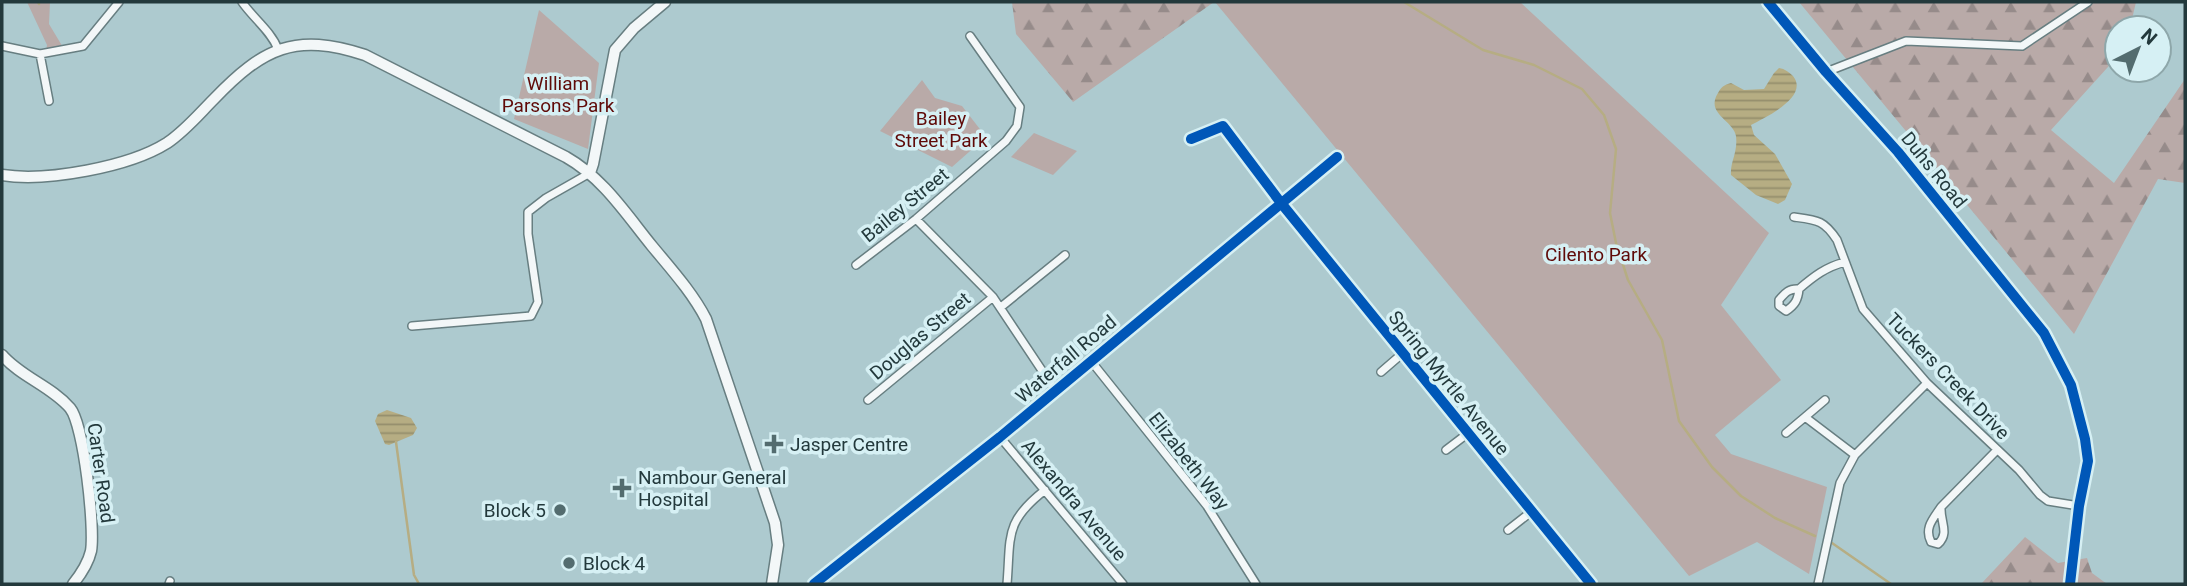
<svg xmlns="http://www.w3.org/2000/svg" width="2187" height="586" font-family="Roboto,sans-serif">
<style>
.forest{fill:url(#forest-firs)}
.park{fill:#b9aaa8}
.water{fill:url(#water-rules)}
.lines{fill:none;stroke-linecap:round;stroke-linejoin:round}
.stream{stroke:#b6ad83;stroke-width:2.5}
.street-casing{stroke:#677e81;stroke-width:10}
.secondary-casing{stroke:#677e81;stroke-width:13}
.street{stroke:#f3f7f8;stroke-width:7}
.secondary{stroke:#f3f7f8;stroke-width:10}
.cycleway-casing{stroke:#d6f0f4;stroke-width:15}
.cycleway{stroke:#0057b8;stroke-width:10}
.poi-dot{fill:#536c6f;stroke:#d6f0f4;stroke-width:2.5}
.labels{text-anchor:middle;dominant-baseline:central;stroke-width:7;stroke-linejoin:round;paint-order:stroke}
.park-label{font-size:19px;fill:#5f0a08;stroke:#d6f0f4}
.street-label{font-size:19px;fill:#23393c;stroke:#d6f0f4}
.poi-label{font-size:19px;fill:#23393c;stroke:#d6f0f4;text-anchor:start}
</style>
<defs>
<pattern id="forest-firs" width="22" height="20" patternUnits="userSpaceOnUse" patternTransform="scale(1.75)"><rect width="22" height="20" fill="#b9aaa8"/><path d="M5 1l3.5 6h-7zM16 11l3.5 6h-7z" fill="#968b8a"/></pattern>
<pattern id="water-rules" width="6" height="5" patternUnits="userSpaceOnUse" patternTransform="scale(1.75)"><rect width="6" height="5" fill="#b6ad83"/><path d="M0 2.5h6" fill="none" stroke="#948e6c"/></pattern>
</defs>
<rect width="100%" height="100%" fill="#adcacf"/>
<path class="forest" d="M1012,2H1214L1073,102L1016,34Z
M1799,2H2136L2130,28H2117V57L2051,130L2114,183L2185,79V183L2158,179L2074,334Z
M2025,537L2058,563L2087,558L2092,573L2107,584H1981Z"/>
<path class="park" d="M27,2H50L49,24L64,49L46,51L47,45Z
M1215,2H1520L1769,233L1721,305L1781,380L1715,435L1731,454L1827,487L1809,574L1757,542L1689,576Z
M539,10L599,63L588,149L514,119Z
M922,80L935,98L962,106L986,137L952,167L880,131Z
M1034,133L1077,151L1053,175L1011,157Z"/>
<path class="water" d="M1779,68C1785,69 1789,72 1793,76C1810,97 1764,118 1751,125L1754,135L1775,154L1792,184L1785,200L1778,204L1756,195L1731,175C1730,161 1738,153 1736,136C1733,120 1705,114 1718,93C1721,87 1724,85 1731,83L1744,90L1764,89L1774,73Z
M387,410L411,418L417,428L413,435L389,445L385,444L375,421L378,414Z"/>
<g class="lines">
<path class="stream" d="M38,2L39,4
M1404,2L1483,50L1534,65L1582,89L1604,115L1616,149L1610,213L1616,243L1628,280L1662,340L1679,421L1712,467L1741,496L1775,518L1815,536
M396,442L414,575L419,584
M1832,543L1891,584"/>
<defs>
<path id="street" d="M242,2C253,18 271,31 278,49
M2,46L40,54L83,46L119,2
M40,54L49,101
M1826,72L1906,41L2022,46L2088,2
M1191,139L1223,126L1281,203L1591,584
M1794,217C1817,220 1824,220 1837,240L1863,309L1927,383L2019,470L2040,495L2048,501L2079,506
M916,219L993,297L1055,390
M856,265L916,219L1006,141L1017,126L1020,107L970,36
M1799,289C1789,288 1785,293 1779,300V306L1786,311C1795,305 1798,300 1799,289C1814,276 1826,267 1845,262
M1001,307L1065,255
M412,326L531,316L538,302L528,234V212L546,198L590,173
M1091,361L1207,506L1256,584
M1381,372L1403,353
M868,400L993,297
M1825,400L1805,417L1855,455
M1786,433L1805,417
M1000,437L1123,584
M1446,450L1467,434
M1941,507C1933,519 1924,528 1931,542L1938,544C1950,533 1940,522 1941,507L1997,450
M1508,530L1531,512
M169,584L170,581
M814,584L1000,437L1337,157
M1007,584C1011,536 1004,522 1045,490
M1818,584L1840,483L1855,455L1927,383"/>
<path id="secondary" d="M1768,2L1826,72L1898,152L2044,333L2071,385L2085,439L2088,461L2079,506L2070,584
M590,173L593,164L615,50L634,28L665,2
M2,175C46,182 129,167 167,143C185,131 199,114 214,99C263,48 295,32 365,55L566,157C603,178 626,214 652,246C671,269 692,292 706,319L775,523L778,545L772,584
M2,355C21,377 51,386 70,408C84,425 95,528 91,551C88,564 81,574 73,584"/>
</defs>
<use href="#street" class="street-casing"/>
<use href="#secondary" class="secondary-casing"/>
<use href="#street" class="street"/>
<use href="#secondary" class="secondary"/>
<defs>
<path id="cycleway" d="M1768,2L1826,72L1898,152L2044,333L2071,385L2085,439L2088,461L2079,506L2070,584
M1191,139L1223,126L1281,203L1591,584
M814,584L1000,437L1337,157"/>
</defs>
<use href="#cycleway" class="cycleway-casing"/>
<use href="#cycleway" class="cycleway"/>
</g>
<g class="poi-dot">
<path d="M770.5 433.5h7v7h7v7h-7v7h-7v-7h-7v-7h7z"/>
<path d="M618.5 477.5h7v7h7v7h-7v7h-7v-7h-7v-7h7z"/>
<circle cx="560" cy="510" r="7"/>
<circle cx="569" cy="563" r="7"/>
</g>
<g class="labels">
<g class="park-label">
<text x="558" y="83">William<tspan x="558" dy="22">Parsons Park</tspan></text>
<text x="941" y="118">Bailey<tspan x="941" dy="22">Street Park</tspan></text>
<text x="1596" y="254">Cilento Park</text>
</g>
<g class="street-label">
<text transform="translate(1934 170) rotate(51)">Duhs Road</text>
<text transform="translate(905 205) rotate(-39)">Bailey Street</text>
<text transform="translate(920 336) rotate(-40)">Douglas Street</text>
<text transform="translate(1066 359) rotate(-40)">Waterfall Road</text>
<text transform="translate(1948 376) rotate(46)">Tuckers Creek Drive</text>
<text transform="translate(1449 383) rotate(51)">Spring Myrtle Avenue</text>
<text transform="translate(1189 461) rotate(52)">Elizabeth Way</text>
<text transform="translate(101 473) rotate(82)">Carter Road</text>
<text transform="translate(1074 500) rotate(50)">Alexandra Avenue</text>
</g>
<g class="poi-label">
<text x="790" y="444">Jasper Centre</text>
<text x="638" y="477">Nambour General<tspan x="638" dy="22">Hospital</tspan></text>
<text x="546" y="510" text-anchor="end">Block 5</text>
<text x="583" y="563">Block 4</text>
</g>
</g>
<rect width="2187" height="586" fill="none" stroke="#23393c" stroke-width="7"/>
<g transform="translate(2138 49) rotate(42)"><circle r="33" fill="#d6f0f4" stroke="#8ea7aa" stroke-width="2"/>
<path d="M0-5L12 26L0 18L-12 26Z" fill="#536c6f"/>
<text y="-10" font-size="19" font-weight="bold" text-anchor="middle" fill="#23393c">N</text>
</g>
</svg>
